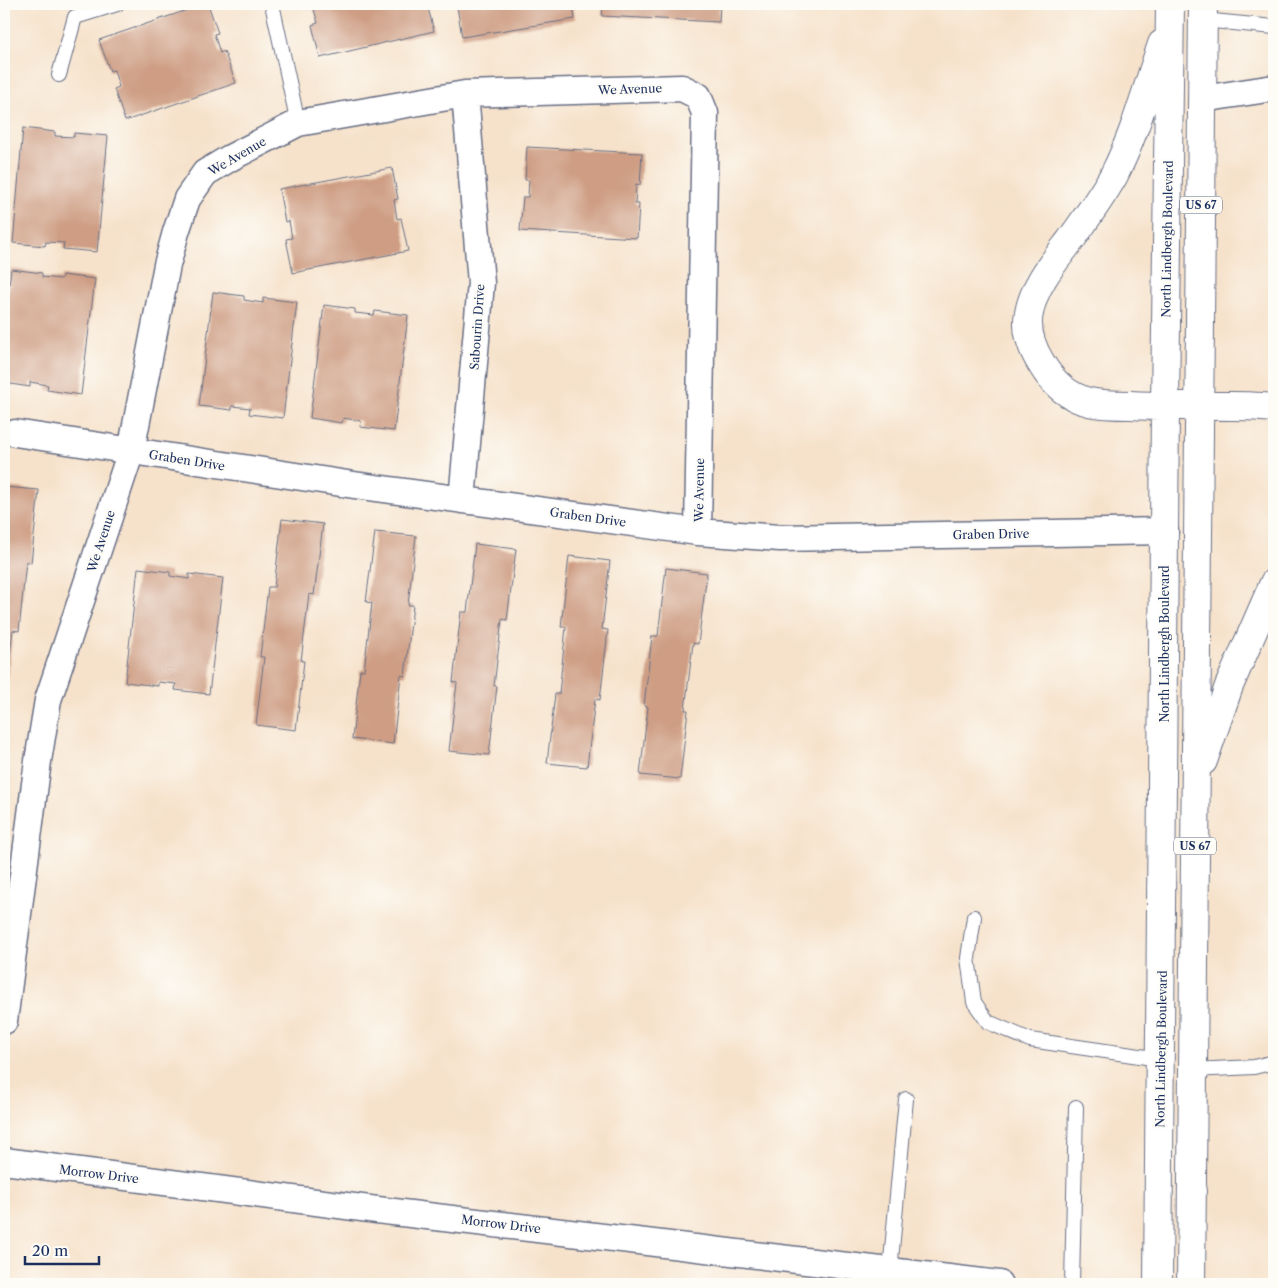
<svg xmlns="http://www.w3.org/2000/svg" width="1278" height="1288" font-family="'Libre Caslon Text',serif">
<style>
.building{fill:#ce9d83}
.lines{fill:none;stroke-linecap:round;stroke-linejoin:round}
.service-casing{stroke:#686e84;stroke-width:16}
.minor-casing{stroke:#686e84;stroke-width:29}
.trunk-casing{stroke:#686e84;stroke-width:30}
.service{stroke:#fff;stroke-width:14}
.minor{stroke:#fff;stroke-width:26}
.trunk{stroke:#fff;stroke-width:28}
.labels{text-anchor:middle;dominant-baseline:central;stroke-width:4.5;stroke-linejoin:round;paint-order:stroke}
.shield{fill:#fdfcf7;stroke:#5f6c8c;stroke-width:1}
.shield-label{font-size:11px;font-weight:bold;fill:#1b2f5e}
.street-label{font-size:12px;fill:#1b2f5e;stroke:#fdfcf7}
</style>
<rect width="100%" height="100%" fill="#fdfcf7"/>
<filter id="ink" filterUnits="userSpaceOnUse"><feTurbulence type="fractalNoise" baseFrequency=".02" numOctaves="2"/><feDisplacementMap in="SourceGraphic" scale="10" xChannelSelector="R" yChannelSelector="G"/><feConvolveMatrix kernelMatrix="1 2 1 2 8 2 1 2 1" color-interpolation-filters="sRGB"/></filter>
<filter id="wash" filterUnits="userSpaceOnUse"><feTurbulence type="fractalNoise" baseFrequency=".0096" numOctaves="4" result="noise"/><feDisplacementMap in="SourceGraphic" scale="20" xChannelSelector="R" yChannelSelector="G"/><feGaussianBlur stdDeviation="1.12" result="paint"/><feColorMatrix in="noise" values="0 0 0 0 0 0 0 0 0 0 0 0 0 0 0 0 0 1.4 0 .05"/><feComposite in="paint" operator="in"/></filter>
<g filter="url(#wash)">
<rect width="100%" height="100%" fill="#f6e2cb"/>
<g id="blocks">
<path class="building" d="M205,4H208L218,33L214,34L220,53L224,51L236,83L125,121L114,89L119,87L114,70L110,71L99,40Z
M309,4H427L434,31L320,58L312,25L318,23L313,6L309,7Z
M461,4H573L575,19L462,37L457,6H461Z
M603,4H720L719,22L602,16Z
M23,128L55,132V136L74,137V133L108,136L97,252L63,249L64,243L46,242L45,246L13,243Z
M527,147L642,153L640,185L636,184L635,204H639L637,238L520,231L523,197H528L529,180H525Z
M392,168L398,199L394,200L397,219L401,218L408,251L293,273L286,239L292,238L289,221L285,222L279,189Z
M11,269L42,273V277L61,279L62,275L95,279L81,395L47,390L48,385L30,382V387L4,383V326Z
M213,292L244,296V300L263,303V298L297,302L283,418L249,414L250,408L232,406V410L199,406Z
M324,305L355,309V313L374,315L375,311L408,315L394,431L360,427L361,421L343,418L342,423L310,418Z
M4,487L39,490L31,563L26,561L19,631L13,630L5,698H4Z
M282,519L323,524L314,595L309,594L301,661H304L296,730L256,725L264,657H260L268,587H274Z
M375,532L416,536L408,605H413L405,676L401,675L393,744L352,739L360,670H364L372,603L366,602Z
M475,544L516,549L507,620L502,619L494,686H497L489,755L449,751L457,683L453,682L461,612H467Z
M569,556L610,561L602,629L608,630L600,700L595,699L587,767L547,763L555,694H559L566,627H561Z
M138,568L170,572V576L189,579V574L223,578L209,694L175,690L176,684L158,682V686L125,682Z
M666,568L707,573L698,644L693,643L685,710H688L680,779L640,775L648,707L644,706L652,636H658Z"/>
</g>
</g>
<g filter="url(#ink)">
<use href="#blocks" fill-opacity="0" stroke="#686e84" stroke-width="1"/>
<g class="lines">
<defs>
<path id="service" d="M272,4L298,123
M1203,20L1274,27
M59,75L75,17L117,4
M974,917L968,958L974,1002L988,1022L1030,1040L1160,1059
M1193,1070L1254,1067L1274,1062
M890,1271L906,1099
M1072,1284L1076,1107"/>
<path id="minor" d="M1202,99L1274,88
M15,433L354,485L698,532L780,538L1165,531
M462,500L481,283L465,94
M4,1021L38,761L48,700L131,451L167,265L176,232L187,199L205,173L230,158L298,123L465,94L682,88L698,96L705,113L698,532
M4,1161L377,1210L999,1284"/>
<path id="trunk" d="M1162,44C1147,88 1135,134 1114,175C1101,198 1085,220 1070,241C1053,263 1034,285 1029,313C1025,331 1032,348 1041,363C1052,382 1068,397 1089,402C1103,405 1117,405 1131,405C1178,408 1227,403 1274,408
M1203,761L1229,686L1274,583
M1158,1284L1165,407L1170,4
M1191,1284L1203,4"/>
</defs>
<use href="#service" class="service-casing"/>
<use href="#minor" class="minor-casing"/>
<use href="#trunk" class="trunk-casing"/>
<use href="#service" class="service"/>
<use href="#minor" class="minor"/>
<use href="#trunk" class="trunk"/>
</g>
</g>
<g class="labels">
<g class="shield">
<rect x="1180" y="196.5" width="42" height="17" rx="4"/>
<rect x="1174" y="837.5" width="42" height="17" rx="4"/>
</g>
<g class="shield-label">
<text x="1201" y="205">US 67</text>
<text x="1195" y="846">US 67</text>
</g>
<g class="street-label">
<text transform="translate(630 89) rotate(-2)">We Avenue</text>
<text transform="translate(237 156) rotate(-30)">We Avenue</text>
<text transform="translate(1167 239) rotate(-89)">North Lindbergh Boulevard</text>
<text transform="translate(477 327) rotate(-86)">Sabourin Drive</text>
<text transform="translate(187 460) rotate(9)">Graben Drive</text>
<text transform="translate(699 490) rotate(-89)">We Avenue</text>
<text transform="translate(588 517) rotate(8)">Graben Drive</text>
<text transform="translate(991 534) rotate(-1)">Graben Drive</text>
<text transform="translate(101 541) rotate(-72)">We Avenue</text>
<text transform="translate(1164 644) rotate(-90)">North Lindbergh Boulevard</text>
<text transform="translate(1161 1049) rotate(-89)">North Lindbergh Boulevard</text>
<text transform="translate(99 1174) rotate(7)">Morrow Drive</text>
<text transform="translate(501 1224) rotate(7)">Morrow Drive</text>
</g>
</g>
<rect width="1278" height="1288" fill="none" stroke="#fdfcf7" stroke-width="20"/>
<path d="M25 1256v8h74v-8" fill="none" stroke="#1b2f5e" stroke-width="2.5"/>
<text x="32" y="1256" font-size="15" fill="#1b2f5e" stroke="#fdfcf7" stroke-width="4" paint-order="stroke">20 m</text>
</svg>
